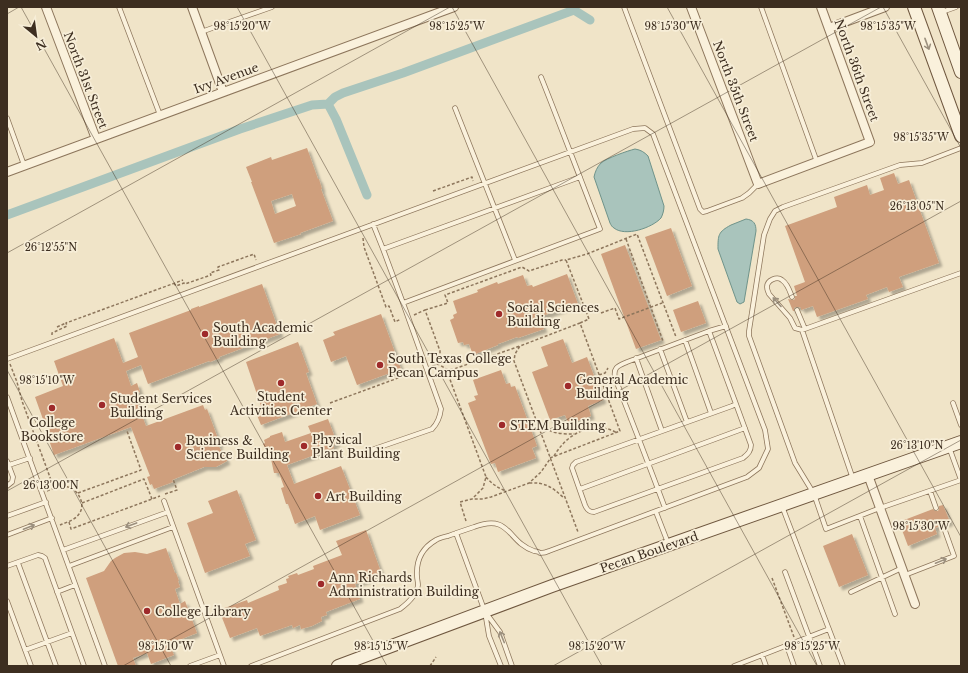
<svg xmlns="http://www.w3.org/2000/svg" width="968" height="673" font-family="'Libre Baskerville',serif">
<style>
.water{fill:#a9c4bc;stroke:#6f938a}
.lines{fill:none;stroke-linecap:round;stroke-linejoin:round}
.canal{stroke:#a9c4bc;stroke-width:9}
.building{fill:#cf9f7d;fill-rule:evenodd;filter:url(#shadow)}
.service-casing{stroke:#8d765c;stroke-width:5.5}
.minor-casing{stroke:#8d765c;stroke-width:10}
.secondary-casing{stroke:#6f573f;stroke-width:14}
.path{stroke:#8d765c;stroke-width:1.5;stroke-dasharray:3 2;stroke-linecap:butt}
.service{stroke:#faf1dc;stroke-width:4}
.minor{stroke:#faf1dc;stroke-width:8}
.secondary{stroke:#faf1dc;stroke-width:12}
.oneway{stroke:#9c907e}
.ticks{fill:none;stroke:#3d2e20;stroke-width:1;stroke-opacity:0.45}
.poi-dot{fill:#9e2a2b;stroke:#f7eed8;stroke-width:1.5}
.labels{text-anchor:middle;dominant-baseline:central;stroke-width:3.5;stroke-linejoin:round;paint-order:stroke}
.street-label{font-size:12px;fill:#3d2e20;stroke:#f7eed8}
.poi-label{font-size:12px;fill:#3d2e20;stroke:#f7eed8;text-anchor:start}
.ticks-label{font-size:10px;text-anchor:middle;fill:#3d2e20;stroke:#f7eed8;stroke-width:3.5;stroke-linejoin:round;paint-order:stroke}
</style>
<defs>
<filter id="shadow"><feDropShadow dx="3.5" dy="3.5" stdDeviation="1" flood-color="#0004"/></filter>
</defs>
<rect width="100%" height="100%" fill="#f0e4c8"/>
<path class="water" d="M635,149C641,150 644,152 648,156L664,206C664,210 663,214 661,218C652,228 625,237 614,228C612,227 611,225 610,223L594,177C595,172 597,167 601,163C607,158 627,151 635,149Z
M746,219C754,220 756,224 756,231L744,302L740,304L737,302L718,249C718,235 718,232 731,225C736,223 741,221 746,219Z"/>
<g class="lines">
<path class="canal" d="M367,195L336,119L328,104L335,97L343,93L403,73L574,10L590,20
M7,215L240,129L312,105L328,104"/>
</g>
<path class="building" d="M307,148L318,179H319L322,189H321L333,221L300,233L301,234L274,243L251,182H252L246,167L271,157L272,160ZM292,194L296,206L275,214L271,201Z
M894,173L898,184L909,180L939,263L899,277L903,287L889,292L887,287L866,295L868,299L817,317L813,306L801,310V308L799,307H796L794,308V311H793L788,299L793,300L795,299V296H797L794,286L805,282L785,226L837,207L834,197L867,185L870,195L884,190L880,178Z
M671,228L692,286L667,296L645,237Z
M625,245L661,340L636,349L601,254Z
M567,274L578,304L539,317L544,329L518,338L517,337L498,344V345L473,355L469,344L464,345L463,342L458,343L450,320L454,318L453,315L457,313L453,301L478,292L477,290L497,282L498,284L523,275L527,286L532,285L533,287Z
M262,284L280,334L219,357L220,358L210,362L209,361L148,384L141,365L126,371L131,386L137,383L140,392L134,394L146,426L203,405L205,410L207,409L220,444L218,445L227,461L216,467H204L172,480L173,482L154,489L152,484L150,485L147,477L150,476L131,427L54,455L48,437L49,436L35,397L63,386L54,361L114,338L123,363L138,357L129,333L191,310V309L199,306V307Z
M698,301L706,323L681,332L673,310Z
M381,314L401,369L357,385L346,356L331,362L323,340L335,335L333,332Z
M563,339L572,363L587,357L603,400L588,406L591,416L569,424L565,415L550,420L532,372L548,366L541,347Z
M298,342L309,372L306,373L317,404L261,425L254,408L261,406L246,362Z
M501,370L506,384L510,383L511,387L515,386L537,446L532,448L536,458L498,472L495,463L491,464L468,403L476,400L474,396L478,395L473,380Z
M328,419L337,443L333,445L334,448L287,465L294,484L341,466L360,515L320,530L315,516L295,524L288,504H286L281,488L284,487L279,473H274L271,459L263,444L265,443L264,440L270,437V436L282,432L285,442L311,433L308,426Z
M237,490L256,540L245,544L250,556L205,573L187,523L213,513L208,501Z
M943,505L950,522L946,524L944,522H941L940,524V526L935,528L937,534L908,546L899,522L933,509L935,511H938L939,509V506Z
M366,530L382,575L355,584L360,599L326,612L327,615L321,617L322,621L312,626L301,629L300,625L293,628L292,625L260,636L257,628L230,638L219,610L247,600L248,603L279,590L278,586L287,583L286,579L289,578L288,576L297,573L298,575L314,569L313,566L342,555L336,541Z
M852,534L868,575L839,587L823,546Z
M166,548L175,573H176L179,581H178L180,587L175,589L180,604L185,601L197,633L169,644L174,655L151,664L147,653L133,658L136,666H118L86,578L104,571L111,561L115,558L124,553L135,552L147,554Z"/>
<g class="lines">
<defs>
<path id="service" d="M119,7L160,115
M624,7L700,209L703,212L707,211L742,198L749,193L758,184
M761,7L817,162
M942,12L956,7
M201,32L272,7
M541,77C561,127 580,178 600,229L403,303L383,249L580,177
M455,108L515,260
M7,118L24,165
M961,148L922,163L900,165L783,207L775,211L770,219L764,235L749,331V336L795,463L814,494L826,529L880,508L961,480
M373,224L383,249
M792,297C790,292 788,284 782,280C777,276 767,280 767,287C767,290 768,291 769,294L790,318L795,328L802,330L961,273
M797,310L805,329
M802,330L853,479
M709,331L726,326
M685,340L711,413
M660,349L687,422
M636,358L662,431
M7,359L633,129L645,128L653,134L765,430L768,449L759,468L747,477L549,551C547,552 543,553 540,553C540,552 535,551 534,551C507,542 511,513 474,527C465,530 456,533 448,536C444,537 439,538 436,540C422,548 416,560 417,576C417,579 418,582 418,585C417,595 408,603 400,609L251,666
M7,397L105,666
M953,403L961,425
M949,447L961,480
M351,457L432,429C438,423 440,417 441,409L403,303
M7,461L13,477L12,482L7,486
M9,465L30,458
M580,489L745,428
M930,491L936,508
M164,501L224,666
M782,506L843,666
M665,508C649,465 632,421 615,378C613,367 618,366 627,362L709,331L736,404L732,406L576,462L573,465L572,468L585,505C587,510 589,512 594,512L743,458C748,454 751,451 751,445L736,404
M656,512L668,543
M7,516L46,502
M860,516L895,614
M456,533L485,612L489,636L501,666
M7,535L52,518
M63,550L168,512
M18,563L56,666
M7,566L38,555L42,556L45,558L84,666
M69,566L173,527
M785,572L820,666
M905,575L954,556L943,525
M57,592L75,585
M851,592L902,568
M7,601L31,666
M486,613L500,632L512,666
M787,646L794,666
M25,650L72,633
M762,655L766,666
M190,666L220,655
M734,666L829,629"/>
<path id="minor" d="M46,7L96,139
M192,7L223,92
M691,7L758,184L870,142L821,7
M829,28L885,7
M7,172L454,7
M868,475L915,604"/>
<path id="secondary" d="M914,7L961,136
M938,7L961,72
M338,666L552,586L961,442"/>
</defs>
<use href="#service" class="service-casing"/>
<use href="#minor" class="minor-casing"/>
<use href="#secondary" class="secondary-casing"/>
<path class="path" d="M433,191L472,177L473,181
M363,238L364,247L386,307L389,306L395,322L401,319
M626,239L663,341
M174,283L176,286L184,283L185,284L211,275L210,273L219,270L218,267L254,254L256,260
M425,310L448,303L445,295L522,267L529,271L562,260H566
M601,313L615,308L619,319L662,303
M414,315L425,310L440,351V357L438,364
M580,323L589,319L566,260L587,254L637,234L676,337
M57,327L66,323
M52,335V333L67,326L66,323L183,280
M10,364L17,382L22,401L51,480L55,488
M432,366L438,364L448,370L454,369L520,346
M448,370V374L486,477L483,488L472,499
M599,375L605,373L608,368
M330,403L420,370
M540,430L545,428C553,434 565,434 574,434
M554,456C564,439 579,428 598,428C605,428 611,429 617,433
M550,458L620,431L580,323L520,346L515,354L514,361L578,532
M486,477C492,484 498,488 506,491
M529,483C545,482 552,487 564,498
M47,491C54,488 62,485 68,487C79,490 86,505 79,514C75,520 67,522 60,525
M78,493L141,470L127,431
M165,494L177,490L173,479
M82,503L144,479L152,499
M466,521L460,502L472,499H482L491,497L529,483L541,472L550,459
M69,522L71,529L160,496
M772,578L794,637
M430,666L436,657"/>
<use href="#service" class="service"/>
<use href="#minor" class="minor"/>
<use href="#secondary" class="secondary"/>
</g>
<defs><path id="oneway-shaft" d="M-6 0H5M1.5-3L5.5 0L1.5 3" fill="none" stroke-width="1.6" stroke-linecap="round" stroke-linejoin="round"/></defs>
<g class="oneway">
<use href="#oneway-shaft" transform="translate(927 44) rotate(70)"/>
<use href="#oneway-shaft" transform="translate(777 302) rotate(-132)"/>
<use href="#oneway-shaft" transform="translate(131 525) rotate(160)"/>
<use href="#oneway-shaft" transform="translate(29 527) rotate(-21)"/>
<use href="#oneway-shaft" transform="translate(941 561) rotate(-22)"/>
<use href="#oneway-shaft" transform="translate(502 637) rotate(-112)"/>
</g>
<path class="ticks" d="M21,7L387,666M237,7L602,666M452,7L817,666M667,7L961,537M883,7L961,148M7,14L19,7M7,253L450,7M7,370L171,666M7,491L881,7M123,666L961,201M553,666L961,440"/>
<g class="poi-dot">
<circle cx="499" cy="314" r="4"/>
<circle cx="205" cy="334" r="4"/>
<circle cx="380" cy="365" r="4"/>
<circle cx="281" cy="383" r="4"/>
<circle cx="568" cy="386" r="4"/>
<circle cx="102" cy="405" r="4"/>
<circle cx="52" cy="408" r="4"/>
<circle cx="502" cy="425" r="4"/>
<circle cx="304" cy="446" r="4"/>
<circle cx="178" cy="447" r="4"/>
<circle cx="318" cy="496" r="4"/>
<circle cx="321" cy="584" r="4"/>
<circle cx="147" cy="611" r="4"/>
</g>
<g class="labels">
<g class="street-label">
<text transform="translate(857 70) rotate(70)">North 36th Street</text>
<text transform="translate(226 78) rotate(-20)">Ivy Avenue</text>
<text transform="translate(86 80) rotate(69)">North 31st Street</text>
<text transform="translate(736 91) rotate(69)">North 35th Street</text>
<text transform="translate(649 552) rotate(-19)">Pecan Boulevard</text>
</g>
<g class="poi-label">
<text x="507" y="307">Social Sciences<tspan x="507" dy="14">Building</tspan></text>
<text x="213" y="327">South Academic<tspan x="213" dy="14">Building</tspan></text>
<text x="388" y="358">South Texas College<tspan x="388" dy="14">Pecan Campus</tspan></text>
<text x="576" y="379">General Academic<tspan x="576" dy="14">Building</tspan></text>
<text x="281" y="396" text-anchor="middle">Student<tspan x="281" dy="14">Activities Center</tspan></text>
<text x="110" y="398">Student Services<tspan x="110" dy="14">Building</tspan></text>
<text x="52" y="422" text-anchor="middle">College<tspan x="52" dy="14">Bookstore</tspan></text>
<text x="510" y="425">STEM Building</text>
<text x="312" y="439">Physical<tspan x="312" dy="14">Plant Building</tspan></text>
<text x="186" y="440">Business &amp;<tspan x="186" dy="14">Science Building</tspan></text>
<text x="326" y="496">Art Building</text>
<text x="329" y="577">Ann Richards<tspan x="329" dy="14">Administration Building</tspan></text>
<text x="155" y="611">College Library</text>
</g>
</g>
<g class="ticks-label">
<text x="242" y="30">98°15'20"W</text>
<text x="457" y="30">98°15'25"W</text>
<text x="673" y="30">98°15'30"W</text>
<text x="888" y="30">98°15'35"W</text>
<text x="921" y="141">98°15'35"W</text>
<text x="917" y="210">26°13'05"N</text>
<text x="51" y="251">26°12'55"N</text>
<text x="47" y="384">98°15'10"W</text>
<text x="917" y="449">26°13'10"N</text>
<text x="51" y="489">26°13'00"N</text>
<text x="921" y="530">98°15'30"W</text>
<text x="166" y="650">98°15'10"W</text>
<text x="381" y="650">98°15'15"W</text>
<text x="597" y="650">98°15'20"W</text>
<text x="812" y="650">98°15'25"W</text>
</g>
<rect width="968" height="673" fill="none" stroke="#3d2e20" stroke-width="16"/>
<g transform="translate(36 36) rotate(151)" stroke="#f7eed8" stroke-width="3" paint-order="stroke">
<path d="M0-3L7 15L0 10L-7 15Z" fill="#3d2e20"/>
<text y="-6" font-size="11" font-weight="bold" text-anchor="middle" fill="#3d2e20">N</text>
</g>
</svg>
